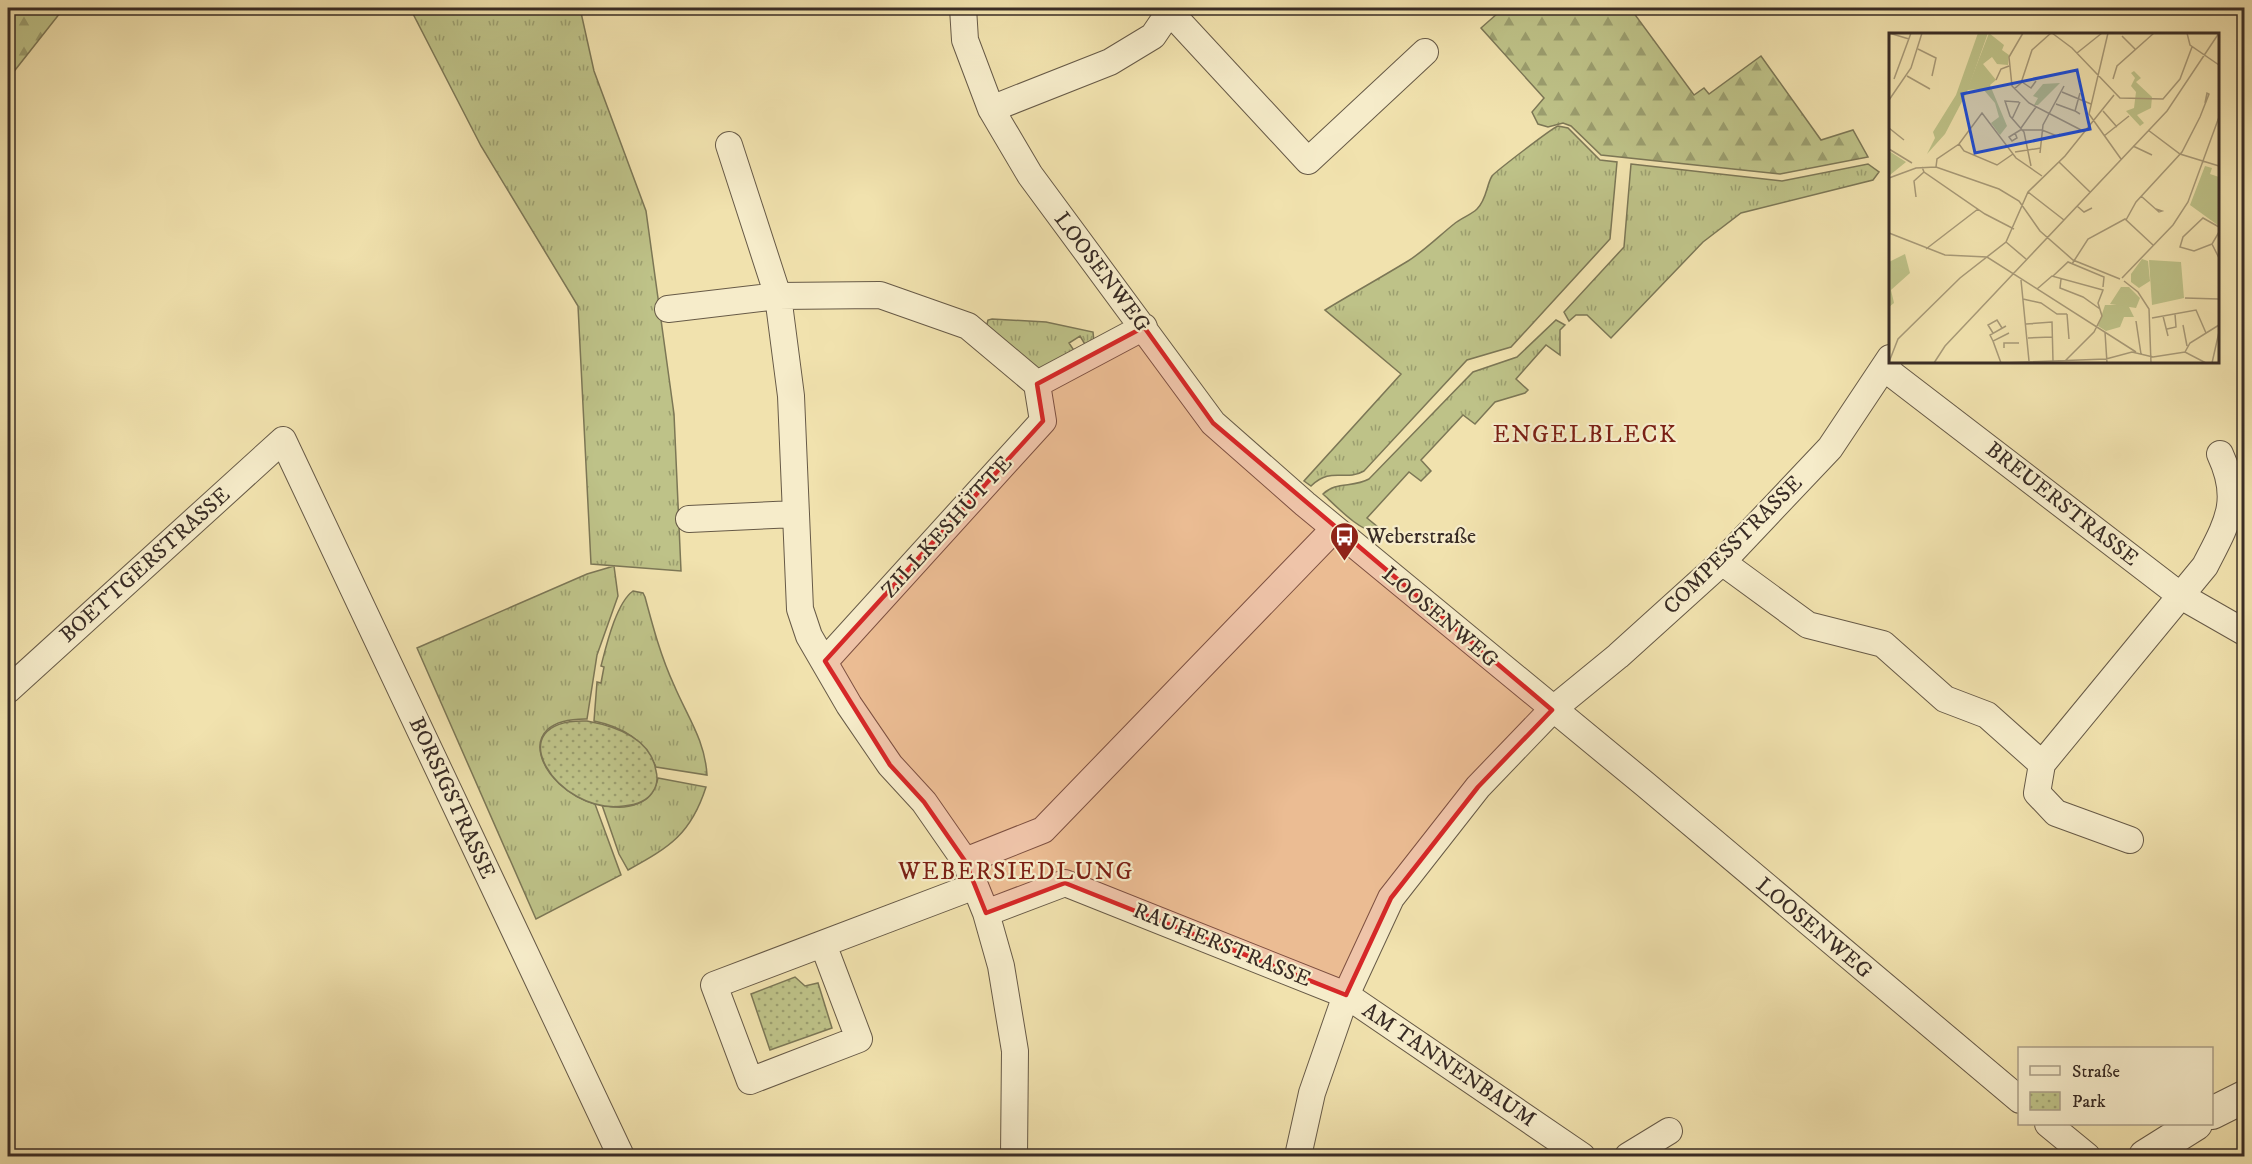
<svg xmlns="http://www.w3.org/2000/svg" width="2252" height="1164" font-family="'IM FELL DW Pica',serif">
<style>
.grass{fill:url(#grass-tufts);stroke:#7c7756;stroke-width:1.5}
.forest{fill:url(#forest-firs);stroke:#7c7756;stroke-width:1.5}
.park{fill:url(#park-dots);stroke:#7c7756;stroke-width:1.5}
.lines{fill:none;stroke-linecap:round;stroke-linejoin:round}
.minor-casing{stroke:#675a47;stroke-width:28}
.tertiary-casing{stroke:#675a47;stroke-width:34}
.minor{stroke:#f6ecca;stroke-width:26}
.tertiary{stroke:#f6ecca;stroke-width:32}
.marked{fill:#d62828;fill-opacity:0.2;stroke:#d62828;stroke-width:4.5;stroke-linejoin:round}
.labels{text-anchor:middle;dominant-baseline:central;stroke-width:4.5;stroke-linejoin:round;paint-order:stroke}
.street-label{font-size:22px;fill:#392c25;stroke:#f6ecca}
.poi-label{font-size:22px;fill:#392c25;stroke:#f6ecca;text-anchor:start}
.neighbourhood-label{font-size:24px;letter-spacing:1.5px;fill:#7a1f14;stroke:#f6ecca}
.inset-road{fill:none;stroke:#a79977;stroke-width:1.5}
.view{fill:#1d4ed8;fill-opacity:0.15;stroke:#1d4ed8;stroke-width:3}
.inset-edge{fill:none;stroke:#392c25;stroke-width:3}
</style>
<defs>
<pattern id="grass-tufts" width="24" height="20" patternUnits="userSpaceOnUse" patternTransform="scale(1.5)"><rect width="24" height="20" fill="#bec288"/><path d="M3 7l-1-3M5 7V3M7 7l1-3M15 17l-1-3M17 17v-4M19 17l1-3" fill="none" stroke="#9b9e6f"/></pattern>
<pattern id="forest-firs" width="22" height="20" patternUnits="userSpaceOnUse" patternTransform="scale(1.5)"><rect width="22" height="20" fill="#bec288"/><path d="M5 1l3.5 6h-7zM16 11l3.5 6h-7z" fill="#9b9e6f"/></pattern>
<pattern id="park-dots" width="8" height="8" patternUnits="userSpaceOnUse" patternTransform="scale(1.5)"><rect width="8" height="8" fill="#bec288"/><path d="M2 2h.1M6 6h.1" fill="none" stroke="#9b9e6f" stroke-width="1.8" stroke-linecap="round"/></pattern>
</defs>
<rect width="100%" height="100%" fill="#f1e2ae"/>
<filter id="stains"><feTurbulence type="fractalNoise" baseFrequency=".00333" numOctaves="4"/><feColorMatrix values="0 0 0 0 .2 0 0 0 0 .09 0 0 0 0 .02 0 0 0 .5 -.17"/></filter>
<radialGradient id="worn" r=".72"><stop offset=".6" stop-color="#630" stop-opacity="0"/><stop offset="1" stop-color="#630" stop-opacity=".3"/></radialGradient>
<path class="grass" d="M410,8H580L594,71L646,211L674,414L681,571L591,564L578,306L481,146Z
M1558,126L1568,128L1600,160L1617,162L1610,239L1511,347L1467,360L1364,471C1345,482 1331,466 1311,486L1304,481L1401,374L1325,310C1353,293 1380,278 1408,261C1424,251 1439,236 1454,224C1461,218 1471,215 1477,209C1487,199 1486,186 1492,176C1495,172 1552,128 1558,126Z
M1631,164L1782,181L1868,164L1879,172L1873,180L1741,213L1703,242L1611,338L1587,315H1576L1569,321L1564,312L1624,247Z
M992,319L1046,322L1093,332L1094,342L1086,346L1080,336L1069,343L1075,352L1039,373L986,328L988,320Z
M1556,320L1565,325L1560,330V355L1546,345L1516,379L1528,390L1525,393L1495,402L1475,424L1463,415L1421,460L1431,471L1421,481L1409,472L1367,518L1379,528L1377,531C1363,535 1334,504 1323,494C1336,481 1353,488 1369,479L1473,372L1517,357Z
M614,566L618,596L597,655L587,719C508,718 541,789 595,804L621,875L536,919L417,648L587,574Z
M633,591L643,593L645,597C653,627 661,657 674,685C687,716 705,740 707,775L656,767C644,740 623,727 594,721L597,682L601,683L604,667L601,666C606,647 616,603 633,591Z
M658,778L706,787C691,834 670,847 628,870L619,854L602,805C627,811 652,805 658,778Z"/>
<path class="forest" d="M8,8H64L8,79Z
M1494,8H1638L1633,12L1694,95L1704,88L1709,94L1761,56L1821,140L1853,130L1868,157L1780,174L1601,155L1571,126L1563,123L1548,127L1538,124L1532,112L1544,98L1481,28L1498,13Z"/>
<path class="park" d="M587,721C615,726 651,738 656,771C658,778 657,786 652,793C646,802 635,805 624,806C557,816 495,718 587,721Z
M795,977L805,986L818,983L832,1028L770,1050L751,994Z"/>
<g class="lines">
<defs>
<path id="minor" d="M963,8L965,40L991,109L1030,175L1213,423L1305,504L1646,785L2020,1100
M1170,12L1308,161L1425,52
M991,109L1110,62L1153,36L1172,8
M668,309L778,296L729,145
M1884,368L2181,596L2244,632
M689,519L796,514
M1722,562L1808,625L1883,644L1945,699L1987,715L2042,764
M825,661L1043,421L1037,384L1144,327
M8,690L283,440L621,1156
M2130,840L2056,813L2037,793L2042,764L2205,566C2227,523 2242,501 2220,454
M965,861L1043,830L1334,529
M986,913L1065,883L1346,995L1582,1156
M823,944L859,1039L750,1081L714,985L975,886
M2048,1124L2087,1156
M1014,1156L1015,1051L1001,966L986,913L965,861L924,802L890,765L849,705L809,636L800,609L791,396L778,296L880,295L968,326L1037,384
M1298,1156L1312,1093L1346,995L1391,898L1478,787L1552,710L1618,656L1722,562L1830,448L1890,358
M1628,1156L1669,1131"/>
<path id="tertiary" d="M2212,1113L2244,1097
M2145,1156L2196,1124"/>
</defs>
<use href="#minor" class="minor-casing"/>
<use href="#tertiary" class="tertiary-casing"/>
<use href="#minor" class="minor"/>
<use href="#tertiary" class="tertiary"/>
</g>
<path class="marked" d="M1144,327L1213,423L1552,710L1478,787L1391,898L1346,995L1065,883L986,913L965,861L924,802L890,765L825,661L1043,421L1037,384Z"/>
<defs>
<symbol id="bus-pin" viewBox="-11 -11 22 30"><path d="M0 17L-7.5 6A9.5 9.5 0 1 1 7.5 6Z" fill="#8f2418" stroke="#f6ecca"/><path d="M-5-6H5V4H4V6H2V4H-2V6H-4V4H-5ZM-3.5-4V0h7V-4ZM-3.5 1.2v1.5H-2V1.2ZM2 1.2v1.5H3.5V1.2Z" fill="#fff"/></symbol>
</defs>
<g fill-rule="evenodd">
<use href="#bus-pin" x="1328" y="520" width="33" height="45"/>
</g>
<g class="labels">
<g class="street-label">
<text transform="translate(1102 272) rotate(53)">LOOSENWEG</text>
<text transform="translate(2062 504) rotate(38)">BREUERSTRASSE</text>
<text transform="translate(947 527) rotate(-48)">ZILLKESHÜTTE</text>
<text transform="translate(1733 545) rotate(-45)">COMPESSTRASSE</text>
<text transform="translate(145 565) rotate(-42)">BOETTGERSTRASSE</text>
<text transform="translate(1440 617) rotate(40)">LOOSENWEG</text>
<text transform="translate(452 798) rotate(65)">BORSIGSTRASSE</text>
<text transform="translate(1814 928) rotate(40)">LOOSENWEG</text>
<text transform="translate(1222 945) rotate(22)">RAUHERSTRASSE</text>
<text transform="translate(1449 1065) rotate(34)">AM TANNENBAUM</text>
</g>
<g class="poi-label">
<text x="1366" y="536">Weberstraße</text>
</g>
<g class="neighbourhood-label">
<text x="1585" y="435">ENGELBLECK</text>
<text x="1016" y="872">WEBERSIEDLUNG</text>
</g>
</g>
<g transform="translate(1889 33)">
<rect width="330" height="330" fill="#f1e2ae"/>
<path d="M100,0L115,12L113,17L120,22L119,32L108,31L103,24L94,31L107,47L101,52L118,93L111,102L102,90L110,84L106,70L94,56L78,57ZM245,38L252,45L247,49L263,64L262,75L248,82L255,90L251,93L237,78L245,75L247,59L242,53L246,45L242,40ZM171,50L149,72H145L149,65L144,63L154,51Z" fill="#bec288"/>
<path d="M89,0H99L78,59L56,101L38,121L46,105L44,99L67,62Z" fill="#bec288"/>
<path d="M316,133L323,135L321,141L330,144V193L301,172Z" fill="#bec288"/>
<path d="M216,272H239L245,284H235L231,294L217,298L209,293Z" fill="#bec288"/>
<path d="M0,118L17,129L1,142L0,141ZM16,221L21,240L2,257L5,270L0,274V229ZM253,226L259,228L261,248L250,255L242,249V241ZM232,254H240L251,265L247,275L221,271Z" fill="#bec288"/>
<path d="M260,227L292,229L295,265L263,272Z" fill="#bec288"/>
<path class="inset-road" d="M0,0L20,6M134,0L120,24L123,53L140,70L194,98M163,0L183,15L231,65L274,66L291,46L303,14M219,0L200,81L232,126M298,0L301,12L330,32M233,3L246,16M29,16L47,25L43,43M188,20L213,0M18,43L41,56M5,46L22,0M224,46L228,33L265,0M107,47L112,36L120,33M133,49L142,55L147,48M125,56L132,50L143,17L162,0M173,59L202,71M0,67L22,35L33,0M130,69L116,68L121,83L135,99L142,133M167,71L186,78M214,78L228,94M191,81L186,78L191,60M123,86L131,69M0,95L15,107M132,95L147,74M133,97H153L168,103L171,101M259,97L291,121L330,133M126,100L128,105L123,108L120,104L133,96M215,103L240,83M70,111L75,118L108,132L124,121M244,113L263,122M0,116L23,130M126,119L152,115M151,120L154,92L175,53M170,129L201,159M33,134L35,139L96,181L125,196M47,134L48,126L70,111L93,80L127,125L153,143M0,145L27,135L47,134L110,156L130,168L151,198L184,227L231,246M139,159L175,187M252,163L270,179L273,178L267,176M27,164L25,148L35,139M188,173L195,179L203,175M237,187L247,169L293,119L311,84L320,61L318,60L316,70M330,199L323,211L330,225M0,200L56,222L98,224L247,319M117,209L137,226M323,211L305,218L291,214L294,204L314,185L330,194M37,216L89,176M183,231L199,206L236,186L264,212M164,243L179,229L215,244L214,254M233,245L284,192L299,169L330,84M172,246L171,255L194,264L211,276M132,247L140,328M235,248L249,259L260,276L262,330M148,256L163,243L214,257L209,270L213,283L205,299L176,328M296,265L330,266M134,266L152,270L168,281H178M178,281L180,306M274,283L279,303M263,285L307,277L317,300M247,288L252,321M137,291L163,289L164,328M294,292L298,313M278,296L287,294L286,281M216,299L218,330M104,300L99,292L108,287L113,295M139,305L163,304M104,308L101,302L117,293M115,315V310H130M296,319L301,310L330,292M0,329L9,306L71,245L117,209L139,159L176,123L225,62M45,330L56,313L278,78L330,0M112,330L104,308L120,300M114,330L217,326L243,319L264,324L296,319L317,330M323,330L330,299"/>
<path class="view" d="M188,37L201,96L86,120L73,61Z"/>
<rect width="330" height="330" class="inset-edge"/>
</g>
<rect width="2252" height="1164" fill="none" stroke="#f1e2ae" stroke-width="30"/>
<rect x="9" y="9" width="2234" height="1146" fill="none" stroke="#392c25" stroke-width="3"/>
<rect x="15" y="15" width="2222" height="1134" fill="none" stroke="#392c25" stroke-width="1.5"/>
<rect x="2018" y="1047" width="195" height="78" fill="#f6ecca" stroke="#aa9f88" stroke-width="1.5"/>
<rect x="2030" y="1066" width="30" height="9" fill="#f6ecca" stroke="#aa9f88" stroke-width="1.5"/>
<text x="2072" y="1077" font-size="18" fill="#392c25">Straße</text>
<rect x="2030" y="1092" width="30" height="18" fill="url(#park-dots)" stroke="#aa9f88" stroke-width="1.5"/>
<text x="2072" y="1107" font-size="18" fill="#392c25">Park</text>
<rect width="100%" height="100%" filter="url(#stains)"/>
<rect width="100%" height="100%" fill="url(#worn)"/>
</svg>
